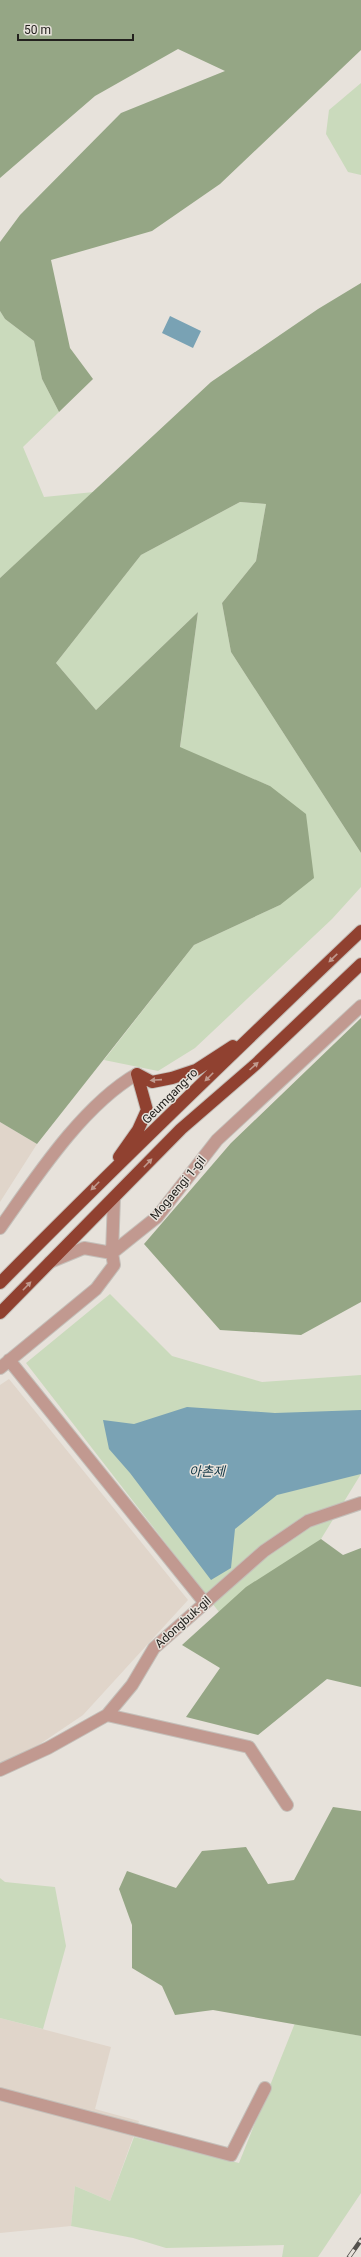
<svg xmlns="http://www.w3.org/2000/svg" width="361" height="2257" font-family="Roboto,'Noto Sans KR',sans-serif">
<style>
.built{fill:#e0d5ca}
.green{fill:#cadabc}
.forest{fill:#95a685}
.water{fill:#79a2b4}
.lines{fill:none;stroke-linecap:round;stroke-linejoin:round}
.minor-casing{stroke:#c4bfb9;stroke-width:14}
.highway-casing{stroke:#c4bfb9;stroke-width:14}
.minor{stroke:#c19990;stroke-width:12}
.highway{stroke:#904130;stroke-width:12}
.rail-casing{stroke:#55524e;stroke-width:4.5}
.rail{stroke:#e7e2db;stroke-width:3;stroke-dasharray:9;stroke-linecap:butt}
.oneway{fill:#c09a8e}
.labels{text-anchor:middle;dominant-baseline:central;stroke-width:3;stroke-linejoin:round;paint-order:stroke}
.street-label{font-size:12px;fill:#23211e;stroke:#e7e2db}
.water-label{font-size:13px;font-style:italic;fill:#0f3544;stroke:#e7e2db}
</style>
<rect width="100%" height="100%" fill="#e7e2db"/>
<path class="built" d="M0,1122L37,1144L0,1202Z
M9,1379L188,1600L83,1715L0,1771V1385Z
M0,2018L111,2047L95,2109L139,2121L110,2201L75,2186L71,2226L0,2233Z"/>
<path class="green" d="M361,83V175L348,172L326,134L329,110Z
M0,311L5,319L34,341L42,379L59,412L23,447L44,497L94,492L0,578Z
M240,502L266,504L256,561L222,603L231,652L361,853V887L332,919L195,1048L158,1071L104,1060L194,945L280,905L270,786L180,748L198,612L96,710L56,663L141,555Z
M110,1294L172,1356L262,1382L361,1375V1474L321,1539L219,1612L26,1363Z
M0,1878L5,1882L55,1887L66,1946L43,2029L0,2018Z
M295,2023L361,2036V2193L318,2257H282L284,2245L166,2248L133,2238L71,2226L75,2186L110,2201L134,2137L239,2163Z"/>
<path class="forest" d="M0,0H361V50L220,184L152,231L51,260L70,348L93,379L59,412L42,379L34,341L5,319L0,311V242L20,215L121,113L225,71L178,49L95,96L0,178Z
M361,283V853L231,652L222,603L256,561L266,504L240,502L141,555L56,663L96,710L198,612L180,747L270,786L306,814L314,878L280,905L194,945L37,1144L0,1122V578L211,382L318,309Z
M361,1018V1302L301,1335L220,1330L144,1244L231,1143Z
M321,1539L343,1555L361,1548V1687L327,1679L258,1735L186,1717L220,1668L182,1645L246,1587Z
M333,1807L361,1811V2036L213,2010L175,2015L162,1986L132,1968V1925L119,1889L127,1871L176,1888L202,1851L246,1847L268,1884L294,1880Z"/>
<path class="water" d="M170,316L201,331L193,348L162,333Z
M187,1407L275,1413L361,1410V1474L277,1495L235,1529L231,1568L211,1580L130,1473L109,1449L103,1420L134,1424Z"/>
<g class="lines">
<defs>
<path id="minor" d="M0,1228C36,1177 83,1105 137,1074
M112,1253L157,1217L217,1140L361,1006
M50,1262L84,1248L112,1253
M9,1360L205,1603
M0,1368L96,1289L114,1265L112,1253L114,1198
M107,1715L249,1747L287,1805
M0,1770L48,1748L107,1715L132,1685L154,1648L264,1551L308,1521L361,1503
M0,2094L231,2155L265,2088"/>
<path id="highway" d="M137,1074L152,1082L172,1078L196,1070L233,1046
M119,1157L138,1130L147,1110L137,1074
M0,1283C118,1163 239,1047 361,931
M0,1313L181,1129L256,1064L361,964"/>
</defs>
<use href="#minor" class="minor-casing"/>
<use href="#highway" class="highway-casing"/>
<use href="#minor" class="minor"/>
<use href="#highway" class="highway"/>
<defs>
<path id="rail" d="M349,2257L361,2240"/>
</defs>
<use href="#rail" class="rail-casing"/>
<use href="#rail" class="rail"/>
</g>
<defs><path id="oneway-solid" d="M-6-.8H1V-3.2L6.5 0L1 3.2V.8H-6Z"/></defs>
<g class="oneway">
<use href="#oneway-solid" transform="translate(333 958) rotate(136)"/>
<use href="#oneway-solid" transform="translate(254 1066) rotate(-42)"/>
<use href="#oneway-solid" transform="translate(209 1077) rotate(135)"/>
<use href="#oneway-solid" transform="translate(156 1080) rotate(176)"/>
<use href="#oneway-solid" transform="translate(148 1163) rotate(-46)"/>
<use href="#oneway-solid" transform="translate(95 1186) rotate(135)"/>
<use href="#oneway-solid" transform="translate(27 1286) rotate(-46)"/>
</g>
<g class="labels">
<g class="street-label">
<text transform="translate(170 1096) rotate(-45)">Geumgang-ro</text>
<text transform="translate(178 1188) rotate(-50)">Mogaengi 1-gil</text>
<text transform="translate(183 1622) rotate(-42)">Adongbuk-gil</text>
</g>
<g class="water-label">
<text x="207" y="1471">아촌제</text>
</g>
</g>
<path d="M18 34v6h115v-6" fill="none" stroke="#23211e" stroke-width="2"/>
<text x="24" y="34" font-size="12" fill="#23211e" stroke="#e7e2db" stroke-width="3" paint-order="stroke">50 m</text>
</svg>
